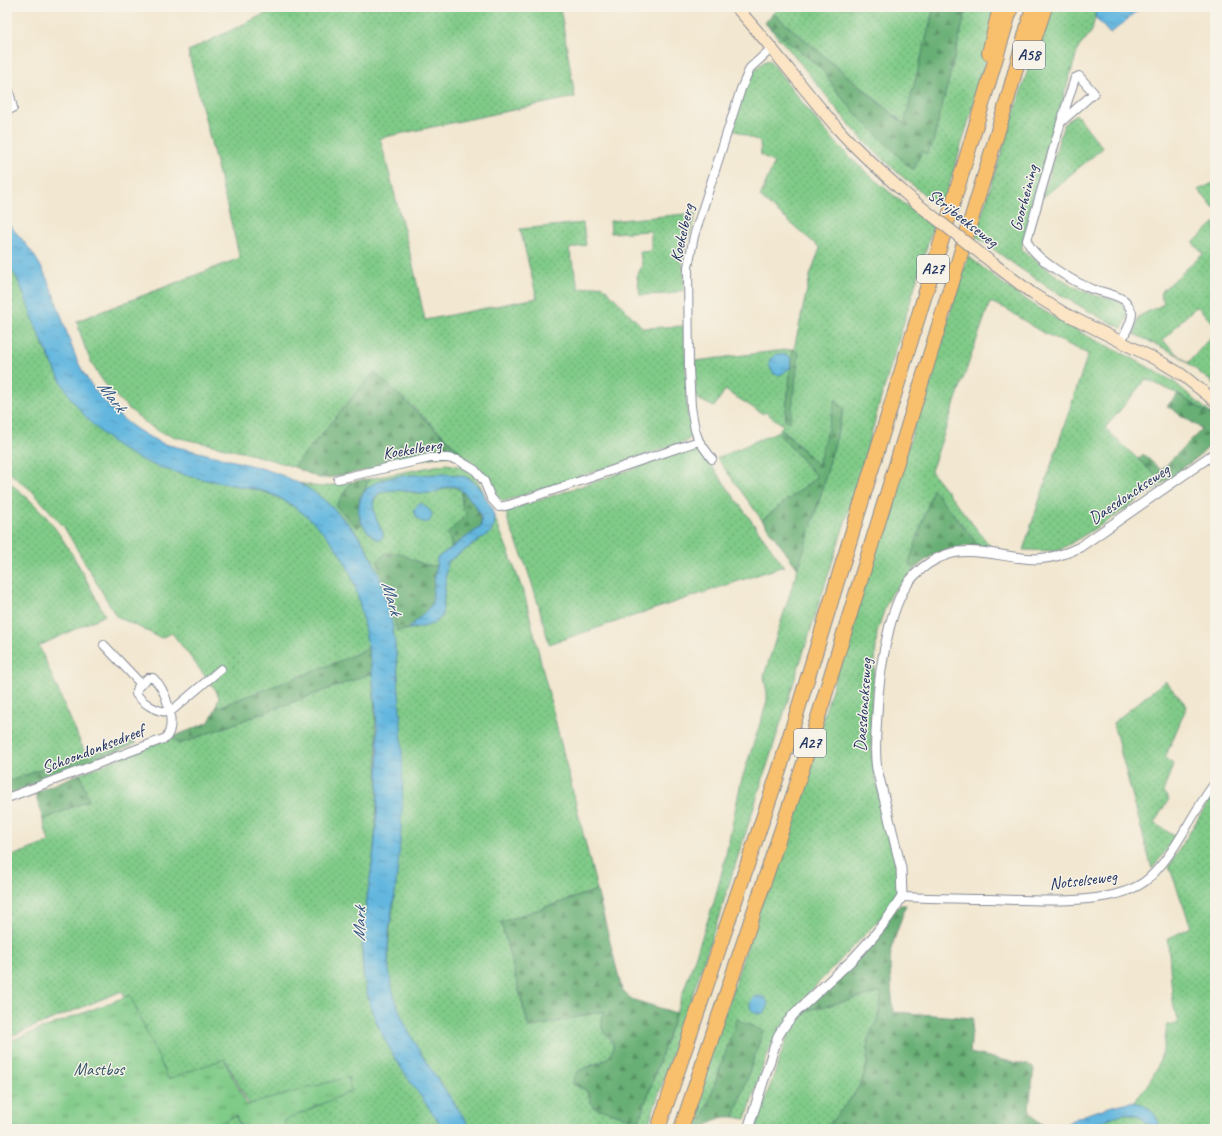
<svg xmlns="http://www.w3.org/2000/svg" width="1222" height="1136" font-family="Caveat,sans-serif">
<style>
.grass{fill:url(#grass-dots);stroke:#4e7d73}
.forest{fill:url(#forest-firs);stroke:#426f69}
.park{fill:url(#park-tufts);stroke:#4e7d73}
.water{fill:url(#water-ripples);stroke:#3f739e}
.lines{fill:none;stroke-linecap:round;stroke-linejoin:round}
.minor-casing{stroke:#868b97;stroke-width:10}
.tertiary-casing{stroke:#868b97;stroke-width:11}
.secondary-casing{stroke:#868b97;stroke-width:13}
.motorway-casing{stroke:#868b97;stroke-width:16}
.minor{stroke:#fff;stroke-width:8}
.tertiary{stroke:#fff;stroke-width:9}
.secondary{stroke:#fce5c4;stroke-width:11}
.motorway{stroke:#f8bf6c;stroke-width:14}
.secondary-bridge-casing{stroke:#868b97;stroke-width:13;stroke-linecap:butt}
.secondary-bridge{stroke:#fce5c4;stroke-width:11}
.labels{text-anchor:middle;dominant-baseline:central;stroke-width:3;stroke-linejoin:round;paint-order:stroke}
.shield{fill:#f7f3e8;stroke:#5d6a87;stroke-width:1}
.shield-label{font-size:16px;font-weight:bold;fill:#1b2f5e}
.street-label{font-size:17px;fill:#1b2f5e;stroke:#f7f3e8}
.park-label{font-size:17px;fill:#345668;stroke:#f7f3e8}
.water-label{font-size:18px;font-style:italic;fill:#315885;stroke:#f7f3e8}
</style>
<defs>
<pattern id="grass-dots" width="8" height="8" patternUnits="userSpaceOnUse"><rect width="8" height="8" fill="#80cb88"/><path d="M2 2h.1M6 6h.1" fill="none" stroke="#68a572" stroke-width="1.8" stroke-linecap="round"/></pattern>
<pattern id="forest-firs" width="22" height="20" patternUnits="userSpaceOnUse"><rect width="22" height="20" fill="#68af74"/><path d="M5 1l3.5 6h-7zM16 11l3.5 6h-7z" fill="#558f62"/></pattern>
<pattern id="park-tufts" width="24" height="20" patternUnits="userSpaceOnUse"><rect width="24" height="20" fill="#80cb88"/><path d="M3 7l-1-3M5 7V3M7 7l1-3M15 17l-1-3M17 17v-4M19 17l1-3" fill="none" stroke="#68a572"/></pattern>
<pattern id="water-ripples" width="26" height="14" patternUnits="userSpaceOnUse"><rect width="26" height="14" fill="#63b7df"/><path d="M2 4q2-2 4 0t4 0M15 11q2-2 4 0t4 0" fill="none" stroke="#5195b8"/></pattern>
</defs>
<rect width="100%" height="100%" fill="#f7f3e8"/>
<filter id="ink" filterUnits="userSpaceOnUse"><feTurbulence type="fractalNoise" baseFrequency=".025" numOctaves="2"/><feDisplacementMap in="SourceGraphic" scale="8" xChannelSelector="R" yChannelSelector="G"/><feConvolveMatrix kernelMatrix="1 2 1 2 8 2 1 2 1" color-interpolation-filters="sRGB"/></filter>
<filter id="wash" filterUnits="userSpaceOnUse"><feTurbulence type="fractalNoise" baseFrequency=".012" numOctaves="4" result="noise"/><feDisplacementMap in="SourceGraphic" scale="16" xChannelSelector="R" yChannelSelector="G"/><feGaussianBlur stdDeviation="0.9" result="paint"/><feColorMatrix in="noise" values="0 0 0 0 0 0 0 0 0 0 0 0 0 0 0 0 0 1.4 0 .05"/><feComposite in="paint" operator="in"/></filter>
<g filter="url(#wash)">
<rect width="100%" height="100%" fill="#f2e7d0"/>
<path class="grass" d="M279,7H560L575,97L380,138L412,261L425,320L537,298L520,229L583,223L586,245L569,249L579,289L602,285L643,328L684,326L687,409L691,435L689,439L685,442L505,501C495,500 489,478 481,471C446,437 410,405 374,372L294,467C265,457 237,451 208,444C194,441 180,439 166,434C154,430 143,421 133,412C101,385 87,362 77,321L240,258L188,51Z
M779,7H934L905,124L773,13Z
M967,7H997C984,76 962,142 942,209L898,173L868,145L848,123L793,54L765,23L822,69L836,90L855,113L914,169L922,150L926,154L932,146Z
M1048,7H1097L1092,31L1080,46L1078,49L1031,204L1032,209L1022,245V250C1045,267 1067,286 1094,295C1103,298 1116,298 1123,306C1129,312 1127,322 1122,328C1069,303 1021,271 975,235Z
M770,60C796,94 820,128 850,157C876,183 905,204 933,226L879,405L862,469L718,919L647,1129H471C442,1080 397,1033 389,975C385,942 394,912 396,880C399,844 398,807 399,771C400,708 401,645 382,585C377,570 371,554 362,540C345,517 324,498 300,483L320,487L351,482L336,506L357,528L362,524L368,532L376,539H381L383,537C384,531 380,528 378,523C375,517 371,505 375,499C383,481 416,496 431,493C443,491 451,482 462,491L461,499L467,514L448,533L452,547L437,558L436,566L426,565L406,557L378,561L389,596L397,631C413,628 432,629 442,616L447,562L480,540L494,525V516L509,553L525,597L597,890L501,922L529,1028L604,1011C603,1017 601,1021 602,1027C603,1033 608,1035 611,1040C620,1055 602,1062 591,1065L578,1087L586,1090L593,1107L639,1121L714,902L724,864L741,782L767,702V694L764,676L819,501L844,409L818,465L784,430L780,435L817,477L762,520L717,458L779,431L783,425L765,412L763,414L725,390L714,407L696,398L695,361L793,349L785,420L790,421L798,354L794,349L810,276L820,248L760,197L774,163L761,155L760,142L732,129C738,110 748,63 770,60Z
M1076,114L1103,148L1042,198L1064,124Z
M1215,182V209L1198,190Z
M696,213L682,260L684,270V290L669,294L640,295L637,276L642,266L640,252L651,251V231L611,233L610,221Z
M1215,222V326L1197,306L1181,321L1163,341L1188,363L1215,332V385L1178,355L1134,334L1139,316L1164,304L1160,293L1203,254L1193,243Z
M968,256L1006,286L1037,307L1087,336L1132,358L1174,382L1215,417V418L1178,394L1146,379L1105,428L1163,483L1109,520L1058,551L1023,550L1088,354L1038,330L1007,309L990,302L931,471L990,546H979L934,490L915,569L892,593L886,605L877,632L871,715L872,758L884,821L895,858L899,880V890L897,898L891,907L801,1001L773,1042L763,1065L746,1119L734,1117L763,1031L705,1115L699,1129H686L815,743Z
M7,262C23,283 29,310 39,334C54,373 76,411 108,439C133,459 165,470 196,477C211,481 227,484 243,487C251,489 259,490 267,493C302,506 335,537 350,572C360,596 364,623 369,648L335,663L216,708L219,697L215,689L172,633L161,638L116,616L64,527L32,491L11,474L7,472Z
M698,447L784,566L549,644C540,610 531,576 517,543C514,536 505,518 507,511Z
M446,464C470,467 475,474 485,495C481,489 476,481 468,478C453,471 397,475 381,480C376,482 370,487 365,490L368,479Z
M7,480C19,491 32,501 43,513C69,543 86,580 105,615L39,646L85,753L7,782Z
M372,673C377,732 380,786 374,846C370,893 354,946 367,993C381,1045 414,1086 444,1129H284L251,1108L226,1061L168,1079L122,991L11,1036L7,1029V858L49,842L43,820L89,800L80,774L173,737L179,744Z
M1165,681L1187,706L1165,758L1173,764L1163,792L1169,799L1154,823L1176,837L1152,869L1113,723Z
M1215,791V1129H1161L1150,1109L1134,1102C1138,1094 1146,1088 1151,1079C1161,1063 1165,1044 1167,1025L1178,1023C1169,996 1172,967 1167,939L1191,927L1169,866Z
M882,991L878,1018L868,1039L867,1064L862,1081L853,1096L825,1129H755L790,1029L797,1018L802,1012Z
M1120,1114C1135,1114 1142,1113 1149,1129H1080Z
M236,1116L241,1129H199Z"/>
<path class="forest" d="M934,7H967L932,146L926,154L922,151L914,169L910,168L855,113L836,90L822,69L765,23L773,13L904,124Z
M793,349H794L799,354L790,422L785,420Z
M374,372L471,462L456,455H446L327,478H319L294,467Z
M1178,394L1215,418V441L1198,457L1163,483L1138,459L1143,454L1161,470L1202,429L1167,406Z
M836,399L844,409L819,501L798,569L762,520L817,477L780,435L783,430L818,465Z
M368,479L365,490L360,496V522L362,524L357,528L336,506L351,482Z
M933,489L979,546C952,546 935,550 915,569L909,563Z
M462,491C473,503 481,510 481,527L452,547L448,533L467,514L462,508Z
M386,553H400L415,561L426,565L436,566L432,603L430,607L408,629L397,631L389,596L377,561Z
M369,648L372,673L179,744L173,737L209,722L216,708L335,663Z
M131,741H134L137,743L7,795V782L85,753Z
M80,774L89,800L43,820L35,792Z
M597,890L622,990L631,999L676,1013L639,1121L593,1107L586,1090L573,1084V1079L578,1071C586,1067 596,1065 604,1061C612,1057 616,1047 611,1039C609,1037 606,1035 604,1033C600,1026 602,1018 604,1011L529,1028L501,922Z
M900,905H906L891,949L890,969L893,1012L973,1018L970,1053L1032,1066L1034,1069L1029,1107C1031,1118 1042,1125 1051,1129H825L853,1096L862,1081L867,1064L868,1039L878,1018L882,992L802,1012Z
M737,1019L763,1031L734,1117C723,1116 711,1119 705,1129H699Z"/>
<path class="park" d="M130,995L168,1079L224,1059L247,1105L348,1077L351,1091L284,1121L287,1129H242L236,1116L205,1129H7V1030L13,1040Z"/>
<path class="water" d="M1097,7H1142L1110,34L1095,17Z
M7,222C19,236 31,249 40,265C55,291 62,322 73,350C88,392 124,427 164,444C186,449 208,454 230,460C254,466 280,472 302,485C317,493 330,504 341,517C349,525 357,533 363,543C394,592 397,654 400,711C403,754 404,799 400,842C399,859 397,876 395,893C390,920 385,949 390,977C400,1036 441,1080 471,1129H444C414,1086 377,1042 366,988C356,942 369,895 374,849C382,778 379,696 364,626C360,602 355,578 342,557C327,531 295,502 266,492C254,488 241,487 228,484C194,478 157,470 127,452C100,436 77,410 62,383C55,370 49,356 43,343C33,323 28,301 18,280C15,274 9,267 7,261C5,254 7,231 7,222Z
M777,354L788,355L791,359L790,368L780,375L774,374L769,365L770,359Z
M442,474C450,475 461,474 469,479C480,485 498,513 494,526C493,528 492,530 491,532L447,562L442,616C433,627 421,627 408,629L430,607L432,603L437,558L481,527C481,523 482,518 480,514C477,506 462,487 453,486C444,486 437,493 429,493C415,495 383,482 374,499C372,506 375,517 378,523C380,529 384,531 383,537L381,539H376C365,529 357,520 359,505C363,471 417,476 442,474Z
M419,504H423L432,513L430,521C422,525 416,519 414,510Z
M750 1005a9 9 0 1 1 18 0a9 9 0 1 1-18 0Z
M1130,1102C1149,1103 1155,1112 1161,1129H1149C1136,1096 1102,1125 1080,1129C1074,1130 1065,1129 1058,1129C1077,1115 1107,1107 1130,1102Z"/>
</g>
<g filter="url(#ink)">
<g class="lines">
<defs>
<path id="minor" d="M7,83L13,108L7,111
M1061,122L1075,78L1079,76L1094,93L1061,122L1027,240C1032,258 1074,282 1092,289C1103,292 1115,294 1124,300C1127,302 1131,310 1132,313C1132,323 1125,333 1121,342
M712,459L699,441L695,430L691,407L689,368L688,267L694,236L741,89L750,68L772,48
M338,479L430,458H447L458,460L475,470L484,481L491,498L499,507L509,505L699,441
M104,645L141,684
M169,713L221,669
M7,798L166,738C177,723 166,689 153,678H148L138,687L136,694C143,703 156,712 169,712
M902,897C931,898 960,899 990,899C1032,900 1117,908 1149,878C1177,852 1192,812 1215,783"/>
<path id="tertiary" d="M748,1129L773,1051L778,1036L783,1028L793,1015L852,960L873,937L888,918L902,897L901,868L877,769C874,751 876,733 877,715C878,683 882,656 890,625C894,611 899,595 908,583C916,572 926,564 938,558C945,555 951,553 958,552C985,549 1010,559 1037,559C1053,558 1066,554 1080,547L1215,453"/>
<path id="secondary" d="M736,7C772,46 803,89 838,129C861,155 889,179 915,202
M995,265L1033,294L1064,313L1161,362L1181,374L1215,401"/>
<path id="motorway" d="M989,53L1000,7
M1027,61L1045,7
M658,1129L780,768L950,213L1011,7
M681,1129L803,766L930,355L1007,101L1033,7"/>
</defs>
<use href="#minor" class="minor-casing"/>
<use href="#tertiary" class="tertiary-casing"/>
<use href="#secondary" class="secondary-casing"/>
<use href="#motorway" class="motorway-casing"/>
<use href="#minor" class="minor"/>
<use href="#tertiary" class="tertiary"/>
<use href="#secondary" class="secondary"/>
<use href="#motorway" class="motorway"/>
<defs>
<path id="secondary-bridge" d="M915,202L995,265"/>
</defs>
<use href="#secondary-bridge" class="secondary-bridge-casing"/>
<use href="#secondary-bridge" class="secondary-bridge"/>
</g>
</g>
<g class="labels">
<g class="shield">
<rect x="1013" y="41" width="32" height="28" rx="3"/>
<rect x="917" y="255" width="32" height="28" rx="3"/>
<rect x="794" y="729" width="32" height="28" rx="3"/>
</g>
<g class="shield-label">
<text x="1029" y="55">A58</text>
<text x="933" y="269">A27</text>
<text x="810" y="743">A27</text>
</g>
<g class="street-label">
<text transform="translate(1024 198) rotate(-75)">Goorheining</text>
<text transform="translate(963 218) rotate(38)">Strijbeekseweg</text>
<text transform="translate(682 233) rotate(-77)">Koekelberg</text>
<text transform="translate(412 449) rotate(-9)">Koekelberg</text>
<text transform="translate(1129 494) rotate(-34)">Daesdonckseweg</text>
<text transform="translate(863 705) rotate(-86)">Daesdonckseweg</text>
<text transform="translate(93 749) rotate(-21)">Schoondonksedreef</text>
<text transform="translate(1083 880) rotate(-7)">Notselseweg</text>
</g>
<g class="park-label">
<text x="99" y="1069">Mastbos</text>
</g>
<g class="water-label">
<text transform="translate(112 396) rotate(52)">Mark</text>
<text transform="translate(392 598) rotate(74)">Mark</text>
<text transform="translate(359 924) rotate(-88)">Mark</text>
</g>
</g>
<rect width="1222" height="1136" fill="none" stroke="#f7f3e8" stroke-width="24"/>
</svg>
